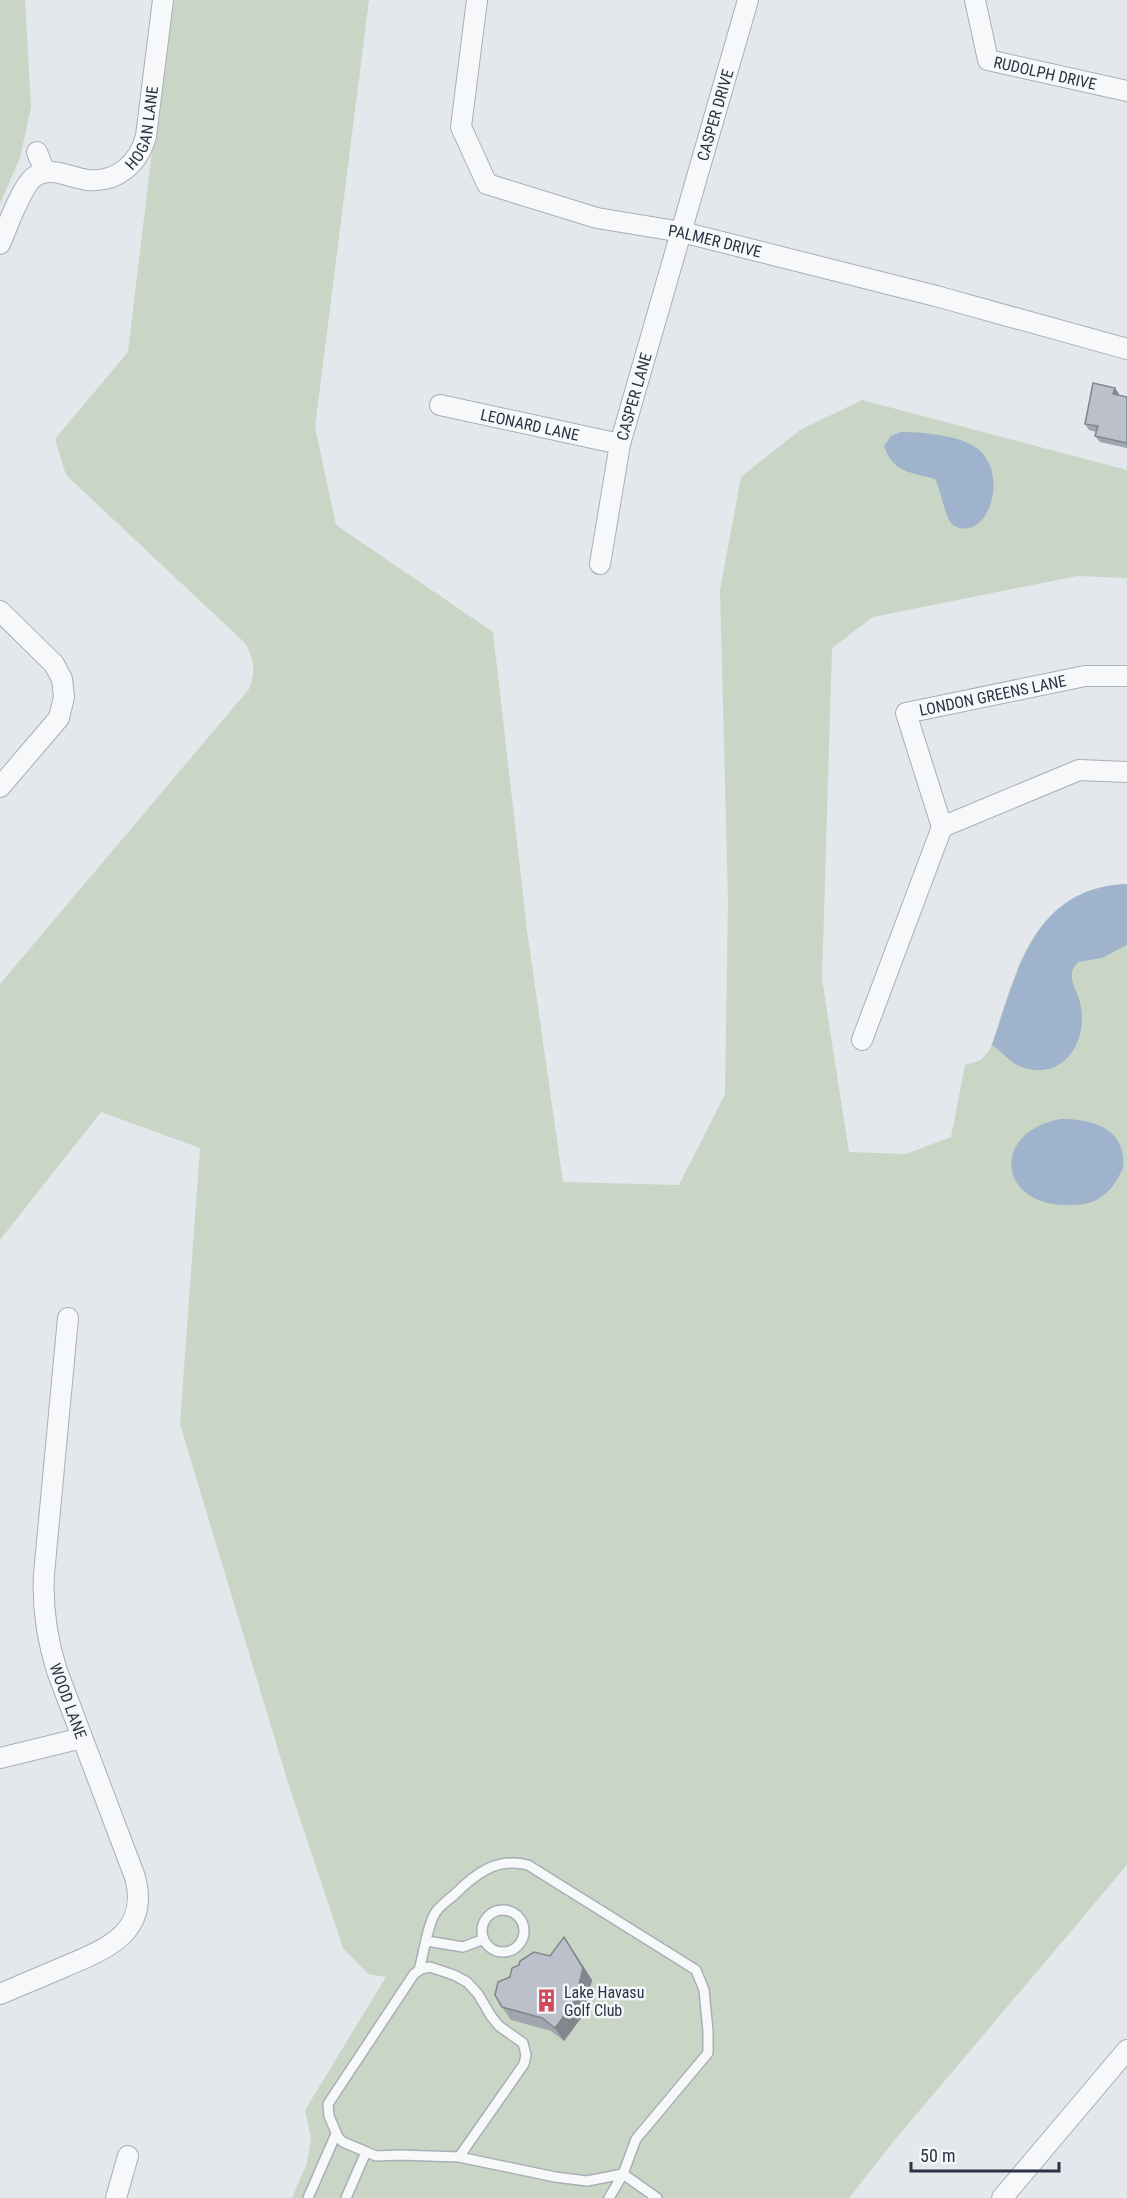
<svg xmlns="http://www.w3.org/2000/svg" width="1127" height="2198" font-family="'Roboto Condensed',sans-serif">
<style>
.green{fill:#c9d6c5}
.water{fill:#9fb4cc}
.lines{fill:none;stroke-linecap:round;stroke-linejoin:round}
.lane-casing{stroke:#a9aeb7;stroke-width:12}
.street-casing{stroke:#a9aeb7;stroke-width:22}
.lane{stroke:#f7f8fa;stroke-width:9}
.street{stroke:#f7f8fa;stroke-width:20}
.wall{fill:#a1a5ae}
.shaded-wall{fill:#83868d}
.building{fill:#bbc0ca;stroke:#83868d;stroke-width:1.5}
.labels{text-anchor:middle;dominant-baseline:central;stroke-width:5;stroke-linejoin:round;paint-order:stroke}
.street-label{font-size:16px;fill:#2b3445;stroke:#f4f6f9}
.poi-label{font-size:16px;fill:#2b3445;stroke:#f4f6f9;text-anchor:start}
</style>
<rect width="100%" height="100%" fill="#e4e7ec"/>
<path class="green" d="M0,0H25L31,107L20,158L0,204Z
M170,0H369L315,427L336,525L493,632L527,930L563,1182L679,1185L725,1094L728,900L720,590L741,477L800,430L862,400L1127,470V578L1077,576L873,617L832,648L822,979L849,1152L906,1154L951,1137L965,1065L981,1060L990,1049C1017,971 1028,893 1127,884V1865L893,2142L849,2198H292L307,2163L311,2138L305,2110L386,1977L368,1974L343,1948L289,1786L180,1424L200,1148L101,1112L0,1240V984L249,689C256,672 254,658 245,643L66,475L55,439L128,352Z"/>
<path class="water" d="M901,432C921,432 953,435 970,444C1015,466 988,547 953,525C945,519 941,490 935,479C911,472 893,473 884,446L891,436Z
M1127,884V945L1102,958L1078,962C1076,965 1072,969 1072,973C1071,982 1075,988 1078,996C1086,1017 1082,1045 1065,1060C1052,1072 1033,1073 1017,1065C1008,1060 1001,1051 992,1045C1017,973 1033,887 1127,884Z
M1060,1119C1089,1119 1127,1126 1123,1168C1118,1178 1114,1187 1105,1194C1094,1204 1081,1205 1067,1205C997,1205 991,1132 1060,1119Z"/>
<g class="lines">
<defs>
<path id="lane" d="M482 1931a21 21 0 1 1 42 0a21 21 0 1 1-42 0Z
M427,1941L463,1947L484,1939
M430,1967L454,1975L467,1982L478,1994L491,2016L499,2026L523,2043L526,2055L524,2064L459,2157L400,2155L376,2156L343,2142L338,2137L329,2116L328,2104L414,1974L421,1969Z
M419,1970C424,1953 426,1931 434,1915C438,1907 447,1901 454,1895C475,1874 496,1857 528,1865L696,1970L704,1990L708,2031V2053L636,2139L623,2174L657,2198
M459,2157L555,2177L587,2181L623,2174
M308,2198L336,2134
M346,2198L366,2152
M609,2198L623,2174"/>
<g id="street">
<path id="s1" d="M477,0L461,127L487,184L597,218L682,232L936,296L1127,349"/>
<path id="s2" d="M975,0L988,60L1127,91"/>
<path d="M37,152L45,172"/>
<path id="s3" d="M0,244C7,228 21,187 34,177C50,165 70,178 88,180C117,183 139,163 146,136L163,0"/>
<path id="s4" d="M440,405L620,444"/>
<path id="s5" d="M600,564L620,444L748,0"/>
<path d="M0,611L54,664L62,679L64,697L59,718L0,787"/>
<path id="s6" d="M942,827L906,713L1085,676H1127"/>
<path d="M942,827L1079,770L1127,772"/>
<path d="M862,1040L942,827"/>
<path d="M0,1758L82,1738"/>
<path d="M0,1994C21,1985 43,1976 64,1967C106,1949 150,1933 135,1877L57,1671C47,1639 42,1608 44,1574L68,1318"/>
<path d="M116,2198L128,2156"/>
<path d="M1002,2198L1127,2050"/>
</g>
</defs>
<use href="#lane" class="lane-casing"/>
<use href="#street" class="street-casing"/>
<use href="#lane" class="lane"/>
<use href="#street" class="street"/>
</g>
<path class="wall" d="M1115,388L1119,395L1127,397V448L1100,442L1095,436L1096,432L1089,430L1085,424Z
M573,1950L592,1980L584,2014L564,2041L551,2031L511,2020L502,2007Z"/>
<path class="shaded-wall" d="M1115,388L1119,394L1118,401L1113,394Z
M564,1937L592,1980L584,2014L564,2041L555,2028Z"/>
<path class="building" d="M1093,383L1115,388L1113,394L1127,397V443L1095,436L1098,426L1085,424Z
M564,1937L583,1968L575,2001L555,2028L542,2018L502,2007L495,1995L498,1982L510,1977L512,1968L519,1965L520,1961L534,1952L550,1956Z"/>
<defs>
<symbol id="building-bare" viewBox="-9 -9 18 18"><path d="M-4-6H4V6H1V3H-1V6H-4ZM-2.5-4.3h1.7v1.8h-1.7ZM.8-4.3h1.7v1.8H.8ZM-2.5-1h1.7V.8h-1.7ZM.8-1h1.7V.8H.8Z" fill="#d1495b" stroke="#f4f6f9" stroke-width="2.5" paint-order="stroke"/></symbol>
</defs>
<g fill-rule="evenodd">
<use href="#building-bare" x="530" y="1984" width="33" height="33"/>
</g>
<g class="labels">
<g class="street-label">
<text stroke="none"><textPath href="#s2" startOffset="120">RUDOLPH DRIVE</textPath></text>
<text stroke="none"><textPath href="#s5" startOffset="464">CASPER DRIVE</textPath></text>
<text stroke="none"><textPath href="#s3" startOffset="218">HOGAN LANE</textPath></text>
<text stroke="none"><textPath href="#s1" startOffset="426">PALMER DRIVE</textPath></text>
<text stroke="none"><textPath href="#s5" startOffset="171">CASPER LANE</textPath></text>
<text stroke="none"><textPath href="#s4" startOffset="92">LEONARD LANE</textPath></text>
<text stroke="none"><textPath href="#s6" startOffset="208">LONDON GREENS LANE</textPath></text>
<text transform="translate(68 1701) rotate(70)">WOOD LANE</text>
</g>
<g class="poi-label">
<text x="564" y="1992">Lake Havasu<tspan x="564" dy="18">Golf Club</tspan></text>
</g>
</g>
<path d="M911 2162v9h148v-9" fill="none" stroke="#2b3445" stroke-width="3"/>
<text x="920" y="2162" font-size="18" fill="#2b3445" stroke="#f4f6f9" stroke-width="4.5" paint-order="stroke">50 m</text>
</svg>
